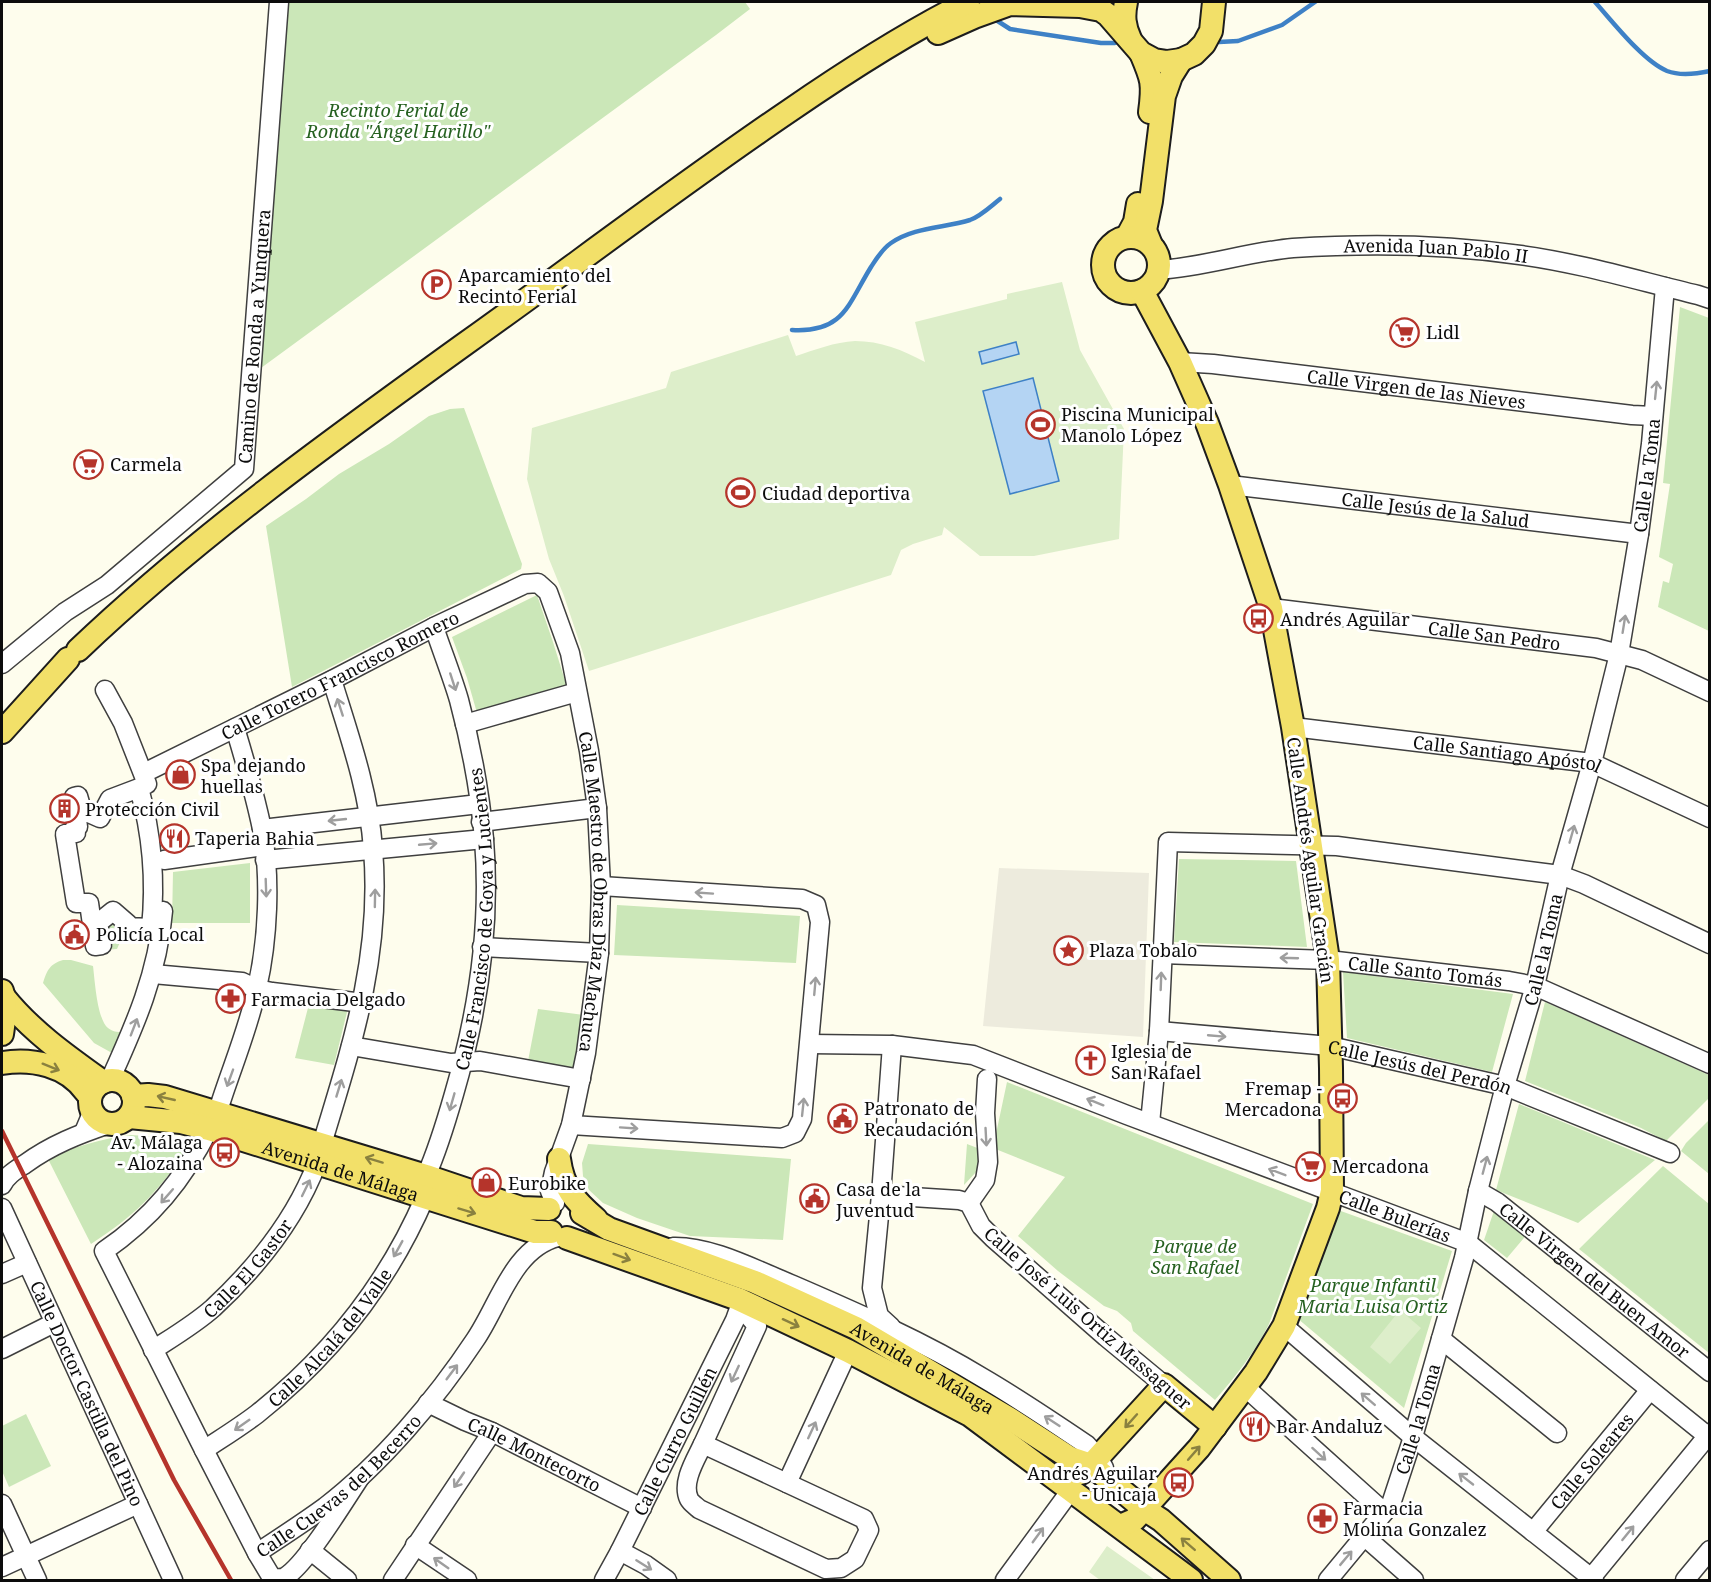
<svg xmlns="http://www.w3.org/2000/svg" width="1711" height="1582" font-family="'Noto Serif',serif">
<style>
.green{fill:#cbe7b8}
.pitch{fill:#ddeeca}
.plaza{fill:#edebdd}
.water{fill:#b4d4f3;stroke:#3e81c6;stroke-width:1.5}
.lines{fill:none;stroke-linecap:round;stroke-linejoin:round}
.stream{stroke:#3e81c6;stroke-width:4.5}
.minor-casing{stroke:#3f3f3f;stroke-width:21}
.major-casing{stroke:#1d1d1d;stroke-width:26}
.minor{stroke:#fff;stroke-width:18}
.major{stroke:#f2e069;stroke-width:22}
.rail{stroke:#b5342b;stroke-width:4.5}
.oneway{stroke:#9e9e9e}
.oneway2{stroke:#8a813f}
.labels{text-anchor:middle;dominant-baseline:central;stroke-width:6;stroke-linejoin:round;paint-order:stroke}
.park-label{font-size:18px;font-style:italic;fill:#266120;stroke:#fff}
.street-label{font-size:18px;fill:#0c0c0c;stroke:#fff}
.poi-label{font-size:18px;fill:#0c0c0c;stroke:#fff;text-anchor:start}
</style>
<rect width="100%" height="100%" fill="#fefded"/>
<path class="green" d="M288,2H745L750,9L716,35L261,368Z
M1680,307L1709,318V631L1658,607L1663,581L1669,583L1673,564L1659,557L1670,484L1663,483Z
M464,408L522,564L521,569L292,687L266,526L306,499L339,474L389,444L429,416L450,409Z
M537,595L553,642L567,687L477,713L467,678L452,637Z
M1179,859L1296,861L1307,947L1174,942Z
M250,863V923H172L173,872Z
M617,905L800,916L796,963L614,955Z
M113,911L128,924L117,949L103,950L98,923Z
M63,960H71L93,966C95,981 97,1019 108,1028C113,1032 117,1032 122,1032L112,1053L94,1043L43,983C47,970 50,964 63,960Z
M1343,972L1513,994L1492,1072L1347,1038Z
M1545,1002L1709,1075V1098L1666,1141L1641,1128L1525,1081Z
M309,1004L348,1008L334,1065L295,1058Z
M538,1009L584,1015L576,1069L528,1061Z
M1007,1082L1313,1204L1269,1324C1255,1352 1236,1376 1215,1400L1133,1331L1131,1323L1117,1311L1104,1306L1058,1271L1018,1236L1065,1177L993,1148Z
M1519,1104L1655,1160L1578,1223L1496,1190Z
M1709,1120V1174L1681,1151L1686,1143Z
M131,1135L147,1136L170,1141L185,1153C155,1195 134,1216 91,1244L48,1159C75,1146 101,1139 131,1135Z
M588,1144L791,1159L783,1240L690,1236L637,1218L603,1203L589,1190L583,1176L582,1163Z
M967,1144L980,1149L977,1171L964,1185Z
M1663,1166L1709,1204V1353L1579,1249Z
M1495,1208L1528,1233L1507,1258L1484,1240Z
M1338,1210L1452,1251L1404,1408L1297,1318Z
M26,1414L51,1466L9,1487L2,1471V1426Z"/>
<path class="pitch" d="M1062,282L1080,350L1124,429L1119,539L1034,556H980L944,527L942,535L913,544L901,550L891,575L589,671L564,596L549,559L527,479L532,428L666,388L671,372L788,335L796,356C814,350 835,342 855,341C880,341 903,350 925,362L915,322L1007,299V294Z
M1400,1310L1421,1328L1390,1364L1370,1347Z
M1107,1546L1155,1580H1100L1089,1572Z"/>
<path class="plaza" d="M999,868L1149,873L1143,1037L983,1026Z"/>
<path class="water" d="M1016,342L1019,354L982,364L979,352Z
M1033,378L1059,481L1010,494L983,391Z"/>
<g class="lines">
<path class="stream" d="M1595,2C1612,21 1643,61 1667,71C1680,76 1696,74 1710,71
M996,20L1010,29L1101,43H1115
M1219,42L1238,41L1282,25L1315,2
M792,330C844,333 848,304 871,267C877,258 882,249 891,243C914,227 944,228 970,220C981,216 991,206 1000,199"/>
<defs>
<g id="minor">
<path id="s1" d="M1159,270C1204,267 1248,252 1293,248C1369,243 1445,244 1520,255C1580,263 1639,281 1698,295L1710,299"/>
<path id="s2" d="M1180,362L1213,364L1632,415L1653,416"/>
<path id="s3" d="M1230,485L1639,534"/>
<path id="s4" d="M1271,608L1596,648L1642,660L1710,692"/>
<path id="s5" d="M2,664L65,612L107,585L244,469L279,2"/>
<path d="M105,690L123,723L147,784"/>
<path d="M465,724L577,692"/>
<path id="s6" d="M1293,727L1592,763L1710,818"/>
<path id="s7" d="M144,773L332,680L434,627L525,584L538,583L548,592L570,653L589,751L597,808L601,886L599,953L586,1053L571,1125L554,1172L550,1191L555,1203"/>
<path d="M139,788C152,834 156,880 151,928L127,927L128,924L113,911L98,923L102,945L95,946L89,903H76L65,834L76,833L75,827H78L74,797L78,796L82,810L100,818L110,799Z"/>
<path d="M481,822L597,808"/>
<path d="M262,829L479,804"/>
<path d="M164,860L264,846"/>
<path d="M265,860L484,839"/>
<path d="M482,947L599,953"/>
<path id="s8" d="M1162,954L1328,960L1509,981L1535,986L1710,1064"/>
<path d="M153,974L242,982L257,989L272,992L363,1003"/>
<path id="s9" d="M1159,1031L1330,1046L1505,1086L1670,1153"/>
<path id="s10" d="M810,1044L892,1045L973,1055L1127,1115L1468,1243L1710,1438"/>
<path d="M351,1046L451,1063L480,1061L581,1079"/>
<path d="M110,1080C135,1025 158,973 163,911"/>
<path d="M217,1114C230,1071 248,1031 257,988C268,940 271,878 262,829C255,795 245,761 235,728"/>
<path d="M1150,1123L1159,1031L1168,842L1337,846L1560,875L1584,884L1710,944"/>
<path d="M571,1125L782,1138L795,1133L802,1119L820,922L816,905L802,899L601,886"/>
<path d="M209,1129C183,1180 152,1218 104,1251L204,1450L257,1553L272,1578C277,1578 281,1579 285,1577C306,1565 346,1498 361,1476"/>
<path d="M84,1132L92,1113"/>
<path d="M322,1144C352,1045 382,955 373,849C369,791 349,735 332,680"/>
<path id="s11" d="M426,1176C438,1149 446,1122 454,1094C478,1012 491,924 484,839C480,792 471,745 459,700C452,676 442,651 434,627"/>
<path d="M2,1185C7,1175 16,1170 25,1164C51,1145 79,1134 109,1124"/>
<path id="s12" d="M1478,1191L1497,1202L1710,1372"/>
<path d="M881,1195L959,1200L969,1203L981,1226L993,1238L1106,1337L1164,1385"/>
<path d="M969,1203L985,1180L988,1162L985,1113L987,1079"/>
<path id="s13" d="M2,1208L173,1580"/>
<path d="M673,1247C710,1246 752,1268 786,1282C853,1311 921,1340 983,1378C1019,1399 1053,1422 1087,1445L1098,1457L1104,1468"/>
<path d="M2,1274L27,1263"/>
<path d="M1284,1326L1413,1437L1594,1580"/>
<path d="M891,1327L879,1316L872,1288L881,1195L892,1045"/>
<path d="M1441,1339L1557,1433"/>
<path d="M2,1349L54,1323"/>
<path id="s14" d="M153,1350C173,1337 195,1324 213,1308C256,1268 296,1218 317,1163"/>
<path d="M1245,1387L1384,1512"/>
<path id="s15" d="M428,1403L465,1421L492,1432L642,1508"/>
<path d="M703,1444L864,1519L869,1530L855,1559L841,1568L826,1569L699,1509C696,1506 691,1503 689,1499C681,1482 696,1459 703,1444Z"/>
<path d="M703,1444L757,1326L740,1306"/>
<path id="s16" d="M204,1450C222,1438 240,1427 257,1414C330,1356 388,1283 425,1197"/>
<path d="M787,1483L848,1351"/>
<path d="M2,1504L37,1580"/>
<path id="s17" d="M1533,1532L1650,1390"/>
<path d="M1364,1536L1414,1580"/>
<path d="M415,1545L467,1580"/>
<path d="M310,1550L347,1580"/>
<path d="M620,1551L646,1565L667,1580"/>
<path id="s18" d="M257,1553C280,1538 303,1523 325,1507C381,1464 436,1399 475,1340C499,1305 513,1248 558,1237"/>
<path d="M2,1567L138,1504"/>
<path d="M1591,1578L1710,1433"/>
<path d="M393,1580L492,1432"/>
<path id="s19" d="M604,1580L620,1551L735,1320L740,1306L738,1299"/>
<path d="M1005,1580L1071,1490"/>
<path id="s20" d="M1328,1580L1391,1504L1413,1437L1464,1258L1478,1191L1505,1086L1535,986L1560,875L1592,763L1619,654L1639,534L1651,444L1665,287"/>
<path d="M1685,1580L1710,1550"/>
</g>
<g id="major">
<path d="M1126,2C1123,16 1124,26 1130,39"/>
<path d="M938,33L974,17L1010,4L1080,6L1101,10L1108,15L1141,53L1154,60L1167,62L1181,60L1194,54L1204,44L1211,31L1214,2"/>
<path d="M1141,53C1152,79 1154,83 1150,112"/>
<path d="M1127,237L1135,222L1138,204"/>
<circle cx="1131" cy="265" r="28"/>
<path d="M1151,245L1145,230L1151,201L1164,96L1171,76L1181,60"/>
<path d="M78,650C220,515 383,404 541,289C623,229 705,168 789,111C847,71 906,33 968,2"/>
<path d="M2,732L68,659"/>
<path d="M4,997C31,1031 68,1057 103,1082"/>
<path d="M2,1034C4,1020 7,1005 2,991"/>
<path d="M2,1063C32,1058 67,1065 86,1092"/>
<circle cx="112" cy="1102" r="22"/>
<path d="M133,1096L148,1095L165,1097L426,1176L521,1208L549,1209"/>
<path id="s21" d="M129,1117L181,1122L209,1129L535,1232H551"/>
<path d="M559,1159C563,1188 574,1200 596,1219"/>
<path id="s22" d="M582,1213L609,1229L755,1282L856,1328L1010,1419L1070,1458L1091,1465L1144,1509L1161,1520L1229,1580"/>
<path d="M567,1238L738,1299L848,1351L970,1415L1191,1580"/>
<path d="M1081,1473L1091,1465L1164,1385L1215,1427"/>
<path d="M1120,1526L1134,1520L1199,1448L1256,1372L1284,1326L1328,1208L1332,1191L1331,1068L1328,960L1293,727L1271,608L1230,485L1207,423L1180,362L1142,291"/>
</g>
</defs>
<use href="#minor" class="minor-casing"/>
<use href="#major" class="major-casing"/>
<use href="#minor" class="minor"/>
<use href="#major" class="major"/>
<path class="rail" d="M2,1131L174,1480L231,1580"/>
</g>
<defs><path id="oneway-shaft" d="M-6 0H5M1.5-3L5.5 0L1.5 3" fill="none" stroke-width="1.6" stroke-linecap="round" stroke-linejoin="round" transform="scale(1.5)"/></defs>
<g class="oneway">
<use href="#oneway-shaft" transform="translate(1656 390) rotate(-84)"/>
<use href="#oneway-shaft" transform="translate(1624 624) rotate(-81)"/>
<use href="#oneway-shaft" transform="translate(453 682) rotate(72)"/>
<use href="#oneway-shaft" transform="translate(340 707) rotate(-108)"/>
<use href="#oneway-shaft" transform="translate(337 820) rotate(174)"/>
<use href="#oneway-shaft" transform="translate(1572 834) rotate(-74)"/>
<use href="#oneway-shaft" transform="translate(428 844) rotate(-5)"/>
<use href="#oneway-shaft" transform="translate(266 888) rotate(88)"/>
<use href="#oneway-shaft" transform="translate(704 893) rotate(-176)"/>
<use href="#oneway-shaft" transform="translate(375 898) rotate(-89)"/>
<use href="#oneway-shaft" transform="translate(1289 958) rotate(-178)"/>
<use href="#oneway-shaft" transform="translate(1161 981) rotate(-88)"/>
<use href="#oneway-shaft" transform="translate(815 986) rotate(-85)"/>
<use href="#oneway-shaft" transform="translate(134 1027) rotate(-69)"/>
<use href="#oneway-shaft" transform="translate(1217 1036) rotate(5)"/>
<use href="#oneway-shaft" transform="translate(230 1078) rotate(110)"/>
<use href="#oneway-shaft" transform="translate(339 1088) rotate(-73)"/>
<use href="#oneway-shaft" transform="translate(452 1102) rotate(106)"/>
<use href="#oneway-shaft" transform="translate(1095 1102) rotate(-158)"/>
<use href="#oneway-shaft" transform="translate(803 1107) rotate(-84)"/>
<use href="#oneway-shaft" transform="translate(629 1128) rotate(4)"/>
<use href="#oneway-shaft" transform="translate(986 1137) rotate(87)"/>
<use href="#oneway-shaft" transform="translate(1485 1165) rotate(-75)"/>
<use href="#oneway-shaft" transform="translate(1277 1172) rotate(-159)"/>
<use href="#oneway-shaft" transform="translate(306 1188) rotate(-64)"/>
<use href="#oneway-shaft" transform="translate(167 1196) rotate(131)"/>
<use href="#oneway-shaft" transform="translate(398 1249) rotate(119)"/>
<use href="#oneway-shaft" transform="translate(452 1372) rotate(-53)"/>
<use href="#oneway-shaft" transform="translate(735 1374) rotate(115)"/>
<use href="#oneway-shaft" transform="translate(1368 1399) rotate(-139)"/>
<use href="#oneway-shaft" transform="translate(1052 1421) rotate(-147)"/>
<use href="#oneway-shaft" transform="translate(242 1425) rotate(145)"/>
<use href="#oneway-shaft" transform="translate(812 1430) rotate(-65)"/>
<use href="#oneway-shaft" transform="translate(1319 1454) rotate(42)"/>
<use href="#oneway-shaft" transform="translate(1466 1479) rotate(-142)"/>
<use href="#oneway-shaft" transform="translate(459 1480) rotate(124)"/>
<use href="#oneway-shaft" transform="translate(1628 1533) rotate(-51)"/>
<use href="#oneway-shaft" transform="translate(1038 1535) rotate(-54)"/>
<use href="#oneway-shaft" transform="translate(1346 1558) rotate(-50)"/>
<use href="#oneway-shaft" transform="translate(441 1563) rotate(-145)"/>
<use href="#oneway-shaft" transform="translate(644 1565) rotate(32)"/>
</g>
<g class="oneway2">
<use href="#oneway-shaft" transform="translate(51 1067) rotate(22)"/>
<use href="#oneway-shaft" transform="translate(166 1098) rotate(-167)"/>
<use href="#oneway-shaft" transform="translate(374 1160) rotate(-163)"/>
<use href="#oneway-shaft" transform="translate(467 1211) rotate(17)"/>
<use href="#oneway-shaft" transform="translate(622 1257) rotate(20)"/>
<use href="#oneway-shaft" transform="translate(791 1323) rotate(25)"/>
<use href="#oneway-shaft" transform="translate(1131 1421) rotate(132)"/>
<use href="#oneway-shaft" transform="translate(1194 1453) rotate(-49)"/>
<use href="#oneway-shaft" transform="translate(1188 1544) rotate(-139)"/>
</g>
<defs>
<symbol id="parking-ring" viewBox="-11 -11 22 22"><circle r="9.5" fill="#fff" stroke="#b5342b" stroke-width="1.5"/><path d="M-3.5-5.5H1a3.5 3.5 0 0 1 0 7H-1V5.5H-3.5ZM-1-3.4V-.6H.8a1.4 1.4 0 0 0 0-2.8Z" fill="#b5342b"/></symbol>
<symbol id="supermarket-ring" viewBox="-11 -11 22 22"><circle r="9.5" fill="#fff" stroke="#b5342b" stroke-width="1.5"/><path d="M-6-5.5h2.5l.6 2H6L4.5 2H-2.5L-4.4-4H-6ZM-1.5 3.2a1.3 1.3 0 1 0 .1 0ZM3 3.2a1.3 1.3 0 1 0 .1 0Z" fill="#b5342b"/></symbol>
<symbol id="stadium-ring" viewBox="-11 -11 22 22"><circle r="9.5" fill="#fff" stroke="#b5342b" stroke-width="1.5"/><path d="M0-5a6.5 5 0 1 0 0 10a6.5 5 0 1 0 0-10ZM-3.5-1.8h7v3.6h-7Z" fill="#b5342b"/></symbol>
<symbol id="bus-ring" viewBox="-11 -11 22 22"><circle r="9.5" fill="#fff" stroke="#b5342b" stroke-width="1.5"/><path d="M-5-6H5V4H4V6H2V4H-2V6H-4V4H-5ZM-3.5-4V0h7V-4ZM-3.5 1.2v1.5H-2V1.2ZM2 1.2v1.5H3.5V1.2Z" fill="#b5342b"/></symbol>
<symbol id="shop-ring" viewBox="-11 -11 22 22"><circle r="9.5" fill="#fff" stroke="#b5342b" stroke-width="1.5"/><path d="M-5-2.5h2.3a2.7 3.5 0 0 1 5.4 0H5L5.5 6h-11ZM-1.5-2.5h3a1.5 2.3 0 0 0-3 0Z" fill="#b5342b"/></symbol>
<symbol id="building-ring" viewBox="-11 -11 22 22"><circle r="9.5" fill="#fff" stroke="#b5342b" stroke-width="1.5"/><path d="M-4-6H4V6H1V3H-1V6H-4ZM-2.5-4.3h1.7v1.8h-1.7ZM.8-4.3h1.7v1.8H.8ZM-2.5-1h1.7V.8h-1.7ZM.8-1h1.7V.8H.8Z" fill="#b5342b"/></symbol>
<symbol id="restaurant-ring" viewBox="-11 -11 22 22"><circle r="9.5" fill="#fff" stroke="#b5342b" stroke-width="1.5"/><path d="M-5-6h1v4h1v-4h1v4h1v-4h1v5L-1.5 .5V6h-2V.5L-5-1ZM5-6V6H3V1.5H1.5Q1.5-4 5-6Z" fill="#b5342b"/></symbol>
<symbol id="civic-ring" viewBox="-11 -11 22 22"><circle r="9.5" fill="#fff" stroke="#b5342b" stroke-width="1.5"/><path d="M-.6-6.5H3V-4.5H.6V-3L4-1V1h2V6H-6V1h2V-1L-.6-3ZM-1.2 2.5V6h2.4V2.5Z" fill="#b5342b"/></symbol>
<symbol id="sight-ring" viewBox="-11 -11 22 22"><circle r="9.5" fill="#fff" stroke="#b5342b" stroke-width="1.5"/><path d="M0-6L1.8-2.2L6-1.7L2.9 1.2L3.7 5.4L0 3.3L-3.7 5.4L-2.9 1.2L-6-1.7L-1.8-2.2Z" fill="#b5342b"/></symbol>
<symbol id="pharmacy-ring" viewBox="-11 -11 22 22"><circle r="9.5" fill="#fff" stroke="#b5342b" stroke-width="1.5"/><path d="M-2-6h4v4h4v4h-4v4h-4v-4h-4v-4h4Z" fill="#b5342b"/></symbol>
<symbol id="church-ring" viewBox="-11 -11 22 22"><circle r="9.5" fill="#fff" stroke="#b5342b" stroke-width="1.5"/><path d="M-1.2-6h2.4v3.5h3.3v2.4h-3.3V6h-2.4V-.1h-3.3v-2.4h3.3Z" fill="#b5342b"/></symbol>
</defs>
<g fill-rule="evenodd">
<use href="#parking-ring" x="420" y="268" width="33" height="33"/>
<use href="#supermarket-ring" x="1388" y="316" width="33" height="33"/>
<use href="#stadium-ring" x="1024" y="408" width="33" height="33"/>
<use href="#supermarket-ring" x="72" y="448" width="33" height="33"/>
<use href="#stadium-ring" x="724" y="476" width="33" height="33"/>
<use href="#bus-ring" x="1242" y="602" width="33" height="33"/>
<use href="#shop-ring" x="164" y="758" width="33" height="33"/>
<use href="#building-ring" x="48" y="792" width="33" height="33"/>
<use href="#restaurant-ring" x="158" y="822" width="33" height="33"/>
<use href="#civic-ring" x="58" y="918" width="33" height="33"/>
<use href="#sight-ring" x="1052" y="934" width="33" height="33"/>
<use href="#pharmacy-ring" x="214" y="982" width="33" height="33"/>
<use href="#church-ring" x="1074" y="1044" width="33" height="33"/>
<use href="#bus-ring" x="1326" y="1082" width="33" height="33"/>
<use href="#civic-ring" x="826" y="1102" width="33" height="33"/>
<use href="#bus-ring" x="208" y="1136" width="33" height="33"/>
<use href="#supermarket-ring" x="1294" y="1150" width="33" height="33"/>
<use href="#shop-ring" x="470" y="1166" width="33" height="33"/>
<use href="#civic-ring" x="798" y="1182" width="33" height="33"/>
<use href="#restaurant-ring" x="1238" y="1410" width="33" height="33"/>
<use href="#bus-ring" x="1162" y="1466" width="33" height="33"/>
<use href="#pharmacy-ring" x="1306" y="1502" width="33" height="33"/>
</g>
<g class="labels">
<g class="park-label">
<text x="398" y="110">Recinto Ferial de<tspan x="398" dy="21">Ronda "Ángel Harillo"</tspan></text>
<text x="1195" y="1246">Parque de<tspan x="1195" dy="21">San Rafael</tspan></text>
<text x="1373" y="1285">Parque Infantil<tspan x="1373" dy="21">Maria Luisa Ortiz</tspan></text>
</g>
<g class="street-label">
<text stroke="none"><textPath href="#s1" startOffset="279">Avenida Juan Pablo II</textPath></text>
<text stroke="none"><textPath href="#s5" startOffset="444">Camino de Ronda a Yunquera</textPath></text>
<text stroke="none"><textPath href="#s2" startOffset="238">Calle Virgen de las Nieves</textPath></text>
<text stroke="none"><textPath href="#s20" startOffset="1160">Calle la Toma</textPath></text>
<text stroke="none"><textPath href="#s3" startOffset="207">Calle Jesús de la Salud</textPath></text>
<text stroke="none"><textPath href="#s4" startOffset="225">Calle San Pedro</textPath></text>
<text stroke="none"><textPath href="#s7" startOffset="219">Calle Torero Francisco Romero</textPath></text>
<text stroke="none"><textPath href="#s6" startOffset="216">Calle Santiago Apóstol</textPath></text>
<text transform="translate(1311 860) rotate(82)">Calle Andrés Aguilar Gracián</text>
<text stroke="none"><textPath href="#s7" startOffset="758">Calle Maestro de Obras Díaz Machuca</textPath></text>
<text stroke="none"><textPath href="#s11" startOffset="264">Calle Francisco de Goya y Lucientes</textPath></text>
<text stroke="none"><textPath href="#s20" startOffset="674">Calle la Toma</textPath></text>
<text stroke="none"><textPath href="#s8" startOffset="264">Calle Santo Tomás</textPath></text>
<text stroke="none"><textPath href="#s9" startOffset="264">Calle Jesús del Perdón</textPath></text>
<text stroke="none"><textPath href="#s21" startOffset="219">Avenida de Málaga</textPath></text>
<text stroke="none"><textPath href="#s10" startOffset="615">Calle Bulerías</textPath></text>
<text stroke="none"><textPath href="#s14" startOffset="126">Calle El Gastor</textPath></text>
<text stroke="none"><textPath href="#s12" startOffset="147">Calle Virgen del Buen Amor</textPath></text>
<text transform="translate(1088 1318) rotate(41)">Calle José Luis Ortiz Massaguer</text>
<text stroke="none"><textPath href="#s16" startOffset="170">Calle Alcalá del Valle</textPath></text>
<text stroke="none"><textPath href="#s22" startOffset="375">Avenida de Málaga</textPath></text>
<text stroke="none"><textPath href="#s13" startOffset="204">Calle Doctor Castilla del Pino</textPath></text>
<text stroke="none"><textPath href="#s20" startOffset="188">Calle la Toma</textPath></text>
<text stroke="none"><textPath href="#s19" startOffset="156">Calle Curro Guillén</textPath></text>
<text stroke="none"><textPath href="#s15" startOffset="118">Calle Montecorto</textPath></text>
<text stroke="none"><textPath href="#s17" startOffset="92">Calle Soleares</textPath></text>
<text stroke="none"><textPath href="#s18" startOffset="106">Calle Cuevas del Becerro</textPath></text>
</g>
<g class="poi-label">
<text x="458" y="275">Aparcamiento del<tspan x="458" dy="21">Recinto Ferial</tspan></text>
<text x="1426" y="332">Lidl</text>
<text x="1061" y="414">Piscina Municipal<tspan x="1061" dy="21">Manolo López</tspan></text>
<text x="110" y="464">Carmela</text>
<text x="762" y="493">Ciudad deportiva</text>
<text x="1280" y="619">Andrés Aguilar</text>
<text x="201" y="765">Spa dejando<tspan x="201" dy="21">huellas</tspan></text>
<text x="85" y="809">Protección Civil</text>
<text x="195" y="838">Taperia Bahia</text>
<text x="96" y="934">Policía Local</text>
<text x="1089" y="950">Plaza Tobalo</text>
<text x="251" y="999">Farmacia Delgado</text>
<text x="1111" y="1051">Iglesia de<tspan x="1111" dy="21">San Rafael</tspan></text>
<text x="1322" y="1088" text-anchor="end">Fremap -<tspan x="1322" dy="21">Mercadona</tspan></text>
<text x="864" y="1108">Patronato de<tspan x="864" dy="21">Recaudación</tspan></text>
<text x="203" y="1142" text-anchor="end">Av. Málaga<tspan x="203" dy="21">- Alozaina</tspan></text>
<text x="1332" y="1166">Mercadona</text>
<text x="508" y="1183">Eurobike</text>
<text x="836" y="1189">Casa de la<tspan x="836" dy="21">Juventud</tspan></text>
<text x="1276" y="1426">Bar Andaluz</text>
<text x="1157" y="1473" text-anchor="end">Andrés Aguilar<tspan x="1157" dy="21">- Unicaja</tspan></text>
<text x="1343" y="1508">Farmacia<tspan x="1343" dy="21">Molina Gonzalez</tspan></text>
</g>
</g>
<rect width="1711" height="1582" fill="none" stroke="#0c0c0c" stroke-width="6"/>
</svg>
